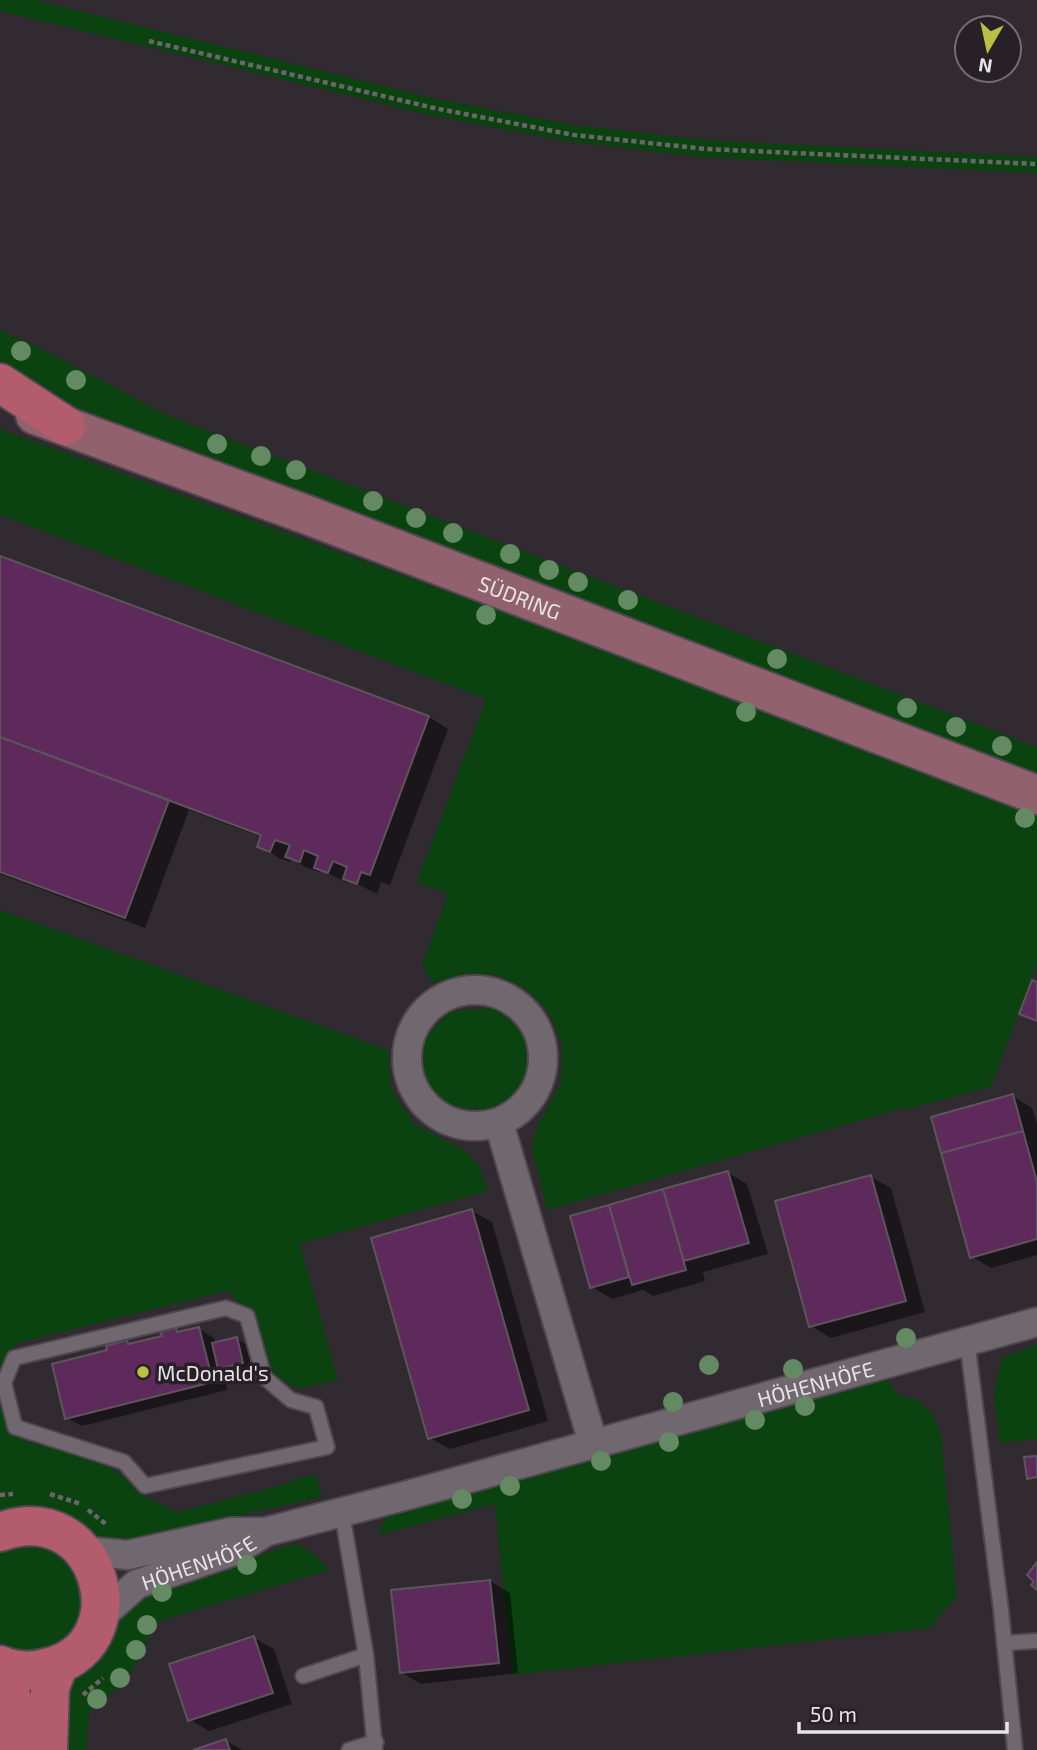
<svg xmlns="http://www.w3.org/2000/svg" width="1037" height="1750" font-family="'Exo 2',sans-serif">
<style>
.green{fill:#0a4310}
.shadow{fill:#0007}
.building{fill:#5d2a5b;stroke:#5d555c;stroke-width:2}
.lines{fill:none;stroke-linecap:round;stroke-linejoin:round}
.lane-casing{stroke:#4f484e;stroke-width:18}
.street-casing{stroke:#4f484e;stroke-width:32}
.secondary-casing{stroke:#4f484e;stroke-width:42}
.primary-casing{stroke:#4f484e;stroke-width:42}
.path{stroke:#6c666b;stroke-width:4.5;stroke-dasharray:5 3.5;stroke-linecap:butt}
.lane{stroke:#70676f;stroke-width:14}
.street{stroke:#70676f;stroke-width:28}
.secondary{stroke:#91616e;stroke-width:38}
.primary{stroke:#b35c6d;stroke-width:38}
.tree{fill:#638a63}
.poi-dot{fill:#bbc044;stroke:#272027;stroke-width:2.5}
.labels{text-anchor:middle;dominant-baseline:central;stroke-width:7;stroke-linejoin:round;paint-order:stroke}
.street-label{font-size:21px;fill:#e7e3e7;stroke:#272027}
.poi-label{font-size:21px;fill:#e7e3e7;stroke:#272027;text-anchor:start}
</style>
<rect width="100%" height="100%" fill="#312a30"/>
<path class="green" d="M0,0H35L436,99L574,125L705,140L1037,157V173L703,157L572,142L433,116L0,11Z
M0,328L7,334L30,343L167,415L1037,747V779L495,574L64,402L0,367Z
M0,429L510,614L1037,812V964L991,1087L908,1109L907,1107L547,1210L532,1149L536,1129L561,1082L562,1045L549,1012L526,989L497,975L467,973L433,983L422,965L448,894L417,882L486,699L0,515Z
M0,910L388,1050L391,1088L414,1124L463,1149L478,1164L488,1191L300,1244L338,1380L298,1389L274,1375L256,1318L227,1291L18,1343L8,1354L0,1367Z
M492,1007L520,1027L529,1053L521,1088L493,1110L448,1106L425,1080L423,1042L448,1012Z
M1037,1344V1439L1000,1443L994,1395L1002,1358Z
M885,1376L897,1394L918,1400L933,1415L941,1435L957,1596L929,1628L512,1675L495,1504L378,1535L387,1514Z
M0,1396L9,1423L26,1442L87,1455L118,1472L144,1496L177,1512L290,1483L294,1479L316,1475L322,1497L126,1540L124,1536L114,1546L0,1516Z
M19,1543L55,1547L81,1572C82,1583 87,1600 84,1611C83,1616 79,1622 76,1626C61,1654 26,1660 0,1642V1552Z
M296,1543L315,1555L329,1570L153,1623C142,1665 122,1686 89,1712L86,1750H54L58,1690L112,1622L153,1589Z"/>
<path class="shadow" d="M0,558L429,717L448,729L390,885L381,882L377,894L349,880L348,883L321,870L320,872L307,868L292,859L290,862L279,858L259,846L262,837L189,810L145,928L0,874Z
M1013,1096L1032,1108L1037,1124V1255L991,1268L971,1256Z
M728,1173L747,1184L768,1254L703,1272L705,1281L653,1296L643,1290L612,1299L592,1287L572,1217Z
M871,1177L891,1188L925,1312L831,1338L811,1326Z
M472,1211L492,1222L548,1421L450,1449L430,1438Z
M199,1329L214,1338L216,1344L237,1339L252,1348L258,1371L235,1377L222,1369L227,1390L82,1426L67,1418L109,1351L127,1342L133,1345L164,1337L176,1330L181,1333Z
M490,1581L510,1593L518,1673L421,1684L401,1672Z
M254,1638L274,1649L292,1704L209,1731L189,1719Z
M226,1741L242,1750H199Z"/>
<path class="building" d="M0,556L429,716L370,875L361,872L357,884L343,879L347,867L333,861L328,873L314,868L318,856L304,850L300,862L285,857L290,845L275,840L270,852L257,847L261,835L0,737Z
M0,737L169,800L125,918L0,872Z
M1032,980L1037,982V1021L1019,1014Z
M1013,1094L1023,1131L941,1153L931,1117Z
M1023,1131L1037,1182V1239L970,1258L941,1153Z
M728,1171L749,1243L684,1261L663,1189Z
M871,1175L906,1301L809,1327L775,1201Z
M663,1189L686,1270L632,1285L609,1205Z
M609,1205L629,1277L590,1288L570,1216Z
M472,1209L529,1410L428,1439L371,1238Z
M199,1327L213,1382L65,1419L52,1364L107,1350L106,1346L127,1340L128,1344L162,1336L160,1332L176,1328L177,1332Z
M237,1337L243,1363L218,1369L212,1343Z
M1037,1456V1477L1027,1479L1024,1457Z
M1037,1562V1590L1031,1585L1034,1582L1027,1575Z
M490,1580L499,1663L400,1673L391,1590Z
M254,1636L273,1693L188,1721L169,1664Z
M226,1739L230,1750H193Z"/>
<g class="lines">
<defs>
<path id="lane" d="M226,1308L247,1316L264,1377L291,1400L316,1407L327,1447L145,1486L124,1462L15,1427L4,1383L14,1358Z
M967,1340L1001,1610L1015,1750
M342,1513L366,1655L375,1750
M1004,1643L1037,1641
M303,1676L366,1655
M349,1750L376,1742"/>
<g id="street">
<circle cx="475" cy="1058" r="68"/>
<path d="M499,1123L593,1443"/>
<path id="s1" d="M84,1551L128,1555L231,1532H265L408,1495L1037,1322"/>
<path id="s2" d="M99,1618L137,1584L237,1550L262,1534"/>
</g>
<g id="secondary">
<path id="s3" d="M35,415L310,516L1037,795"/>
</g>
<path id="primary" d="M0,383L66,426
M0,1532C99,1496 140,1640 53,1666C35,1672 17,1672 0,1665
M3,1666L12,1699L18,1750
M48,1750L50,1687L59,1664"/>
</defs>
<use href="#lane" class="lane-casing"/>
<use href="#street" class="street-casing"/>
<use href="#secondary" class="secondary-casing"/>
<use href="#primary" class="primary-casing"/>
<path class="path" d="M149,41L434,108L574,135L706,149L1037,164
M50,1494L81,1504
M0,1495L13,1494
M88,1510L106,1524
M83,1695L103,1678"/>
<use href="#lane" class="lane"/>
<use href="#street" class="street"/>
<use href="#secondary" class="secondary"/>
<use href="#primary" class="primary"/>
</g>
<g class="tree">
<circle cx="21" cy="351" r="10"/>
<circle cx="76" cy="380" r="10"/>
<circle cx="217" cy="444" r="10"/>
<circle cx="261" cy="456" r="10"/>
<circle cx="296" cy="470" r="10"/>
<circle cx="373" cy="501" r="10"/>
<circle cx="416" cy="518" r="10"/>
<circle cx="453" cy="533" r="10"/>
<circle cx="510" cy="554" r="10"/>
<circle cx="549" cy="570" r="10"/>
<circle cx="578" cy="582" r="10"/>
<circle cx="628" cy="600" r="10"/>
<circle cx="486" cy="615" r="10"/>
<circle cx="777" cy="659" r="10"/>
<circle cx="907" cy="708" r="10"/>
<circle cx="746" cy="712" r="10"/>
<circle cx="956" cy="727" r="10"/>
<circle cx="1002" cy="746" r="10"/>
<circle cx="1025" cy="818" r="10"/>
<circle cx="906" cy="1338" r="10"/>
<circle cx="709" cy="1365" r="10"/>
<circle cx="793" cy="1369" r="10"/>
<circle cx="673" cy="1402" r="10"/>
<circle cx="805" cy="1406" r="10"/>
<circle cx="755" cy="1420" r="10"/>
<circle cx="669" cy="1442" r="10"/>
<circle cx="601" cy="1461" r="10"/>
<circle cx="510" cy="1486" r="10"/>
<circle cx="462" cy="1499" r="10"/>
<circle cx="247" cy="1565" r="10"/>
<circle cx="162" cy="1592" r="10"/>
<circle cx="147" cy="1625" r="10"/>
<circle cx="136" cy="1650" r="10"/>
<circle cx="120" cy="1678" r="10"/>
<circle cx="97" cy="1699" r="10"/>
</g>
<circle class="poi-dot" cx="143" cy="1372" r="7"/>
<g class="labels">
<g class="street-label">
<text stroke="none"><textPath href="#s3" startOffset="518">SÜDRING</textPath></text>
<text stroke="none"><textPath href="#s1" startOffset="754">HÖHENHÖFE</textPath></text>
<text stroke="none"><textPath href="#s2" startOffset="116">HÖHENHÖFE</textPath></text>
</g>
<g class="poi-label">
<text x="157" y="1372">McDonald's</text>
</g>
</g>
<g transform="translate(988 49) rotate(189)"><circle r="33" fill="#272027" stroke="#746e74" stroke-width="2"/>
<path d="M0-5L12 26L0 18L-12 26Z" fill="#bbc044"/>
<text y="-10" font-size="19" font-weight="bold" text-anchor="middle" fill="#e7e3e7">N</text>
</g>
<path d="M799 1722v10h208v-10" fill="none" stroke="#e7e3e7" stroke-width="3.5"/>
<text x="810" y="1722" font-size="21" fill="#e7e3e7" stroke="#272027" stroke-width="5" paint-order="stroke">50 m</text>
</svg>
